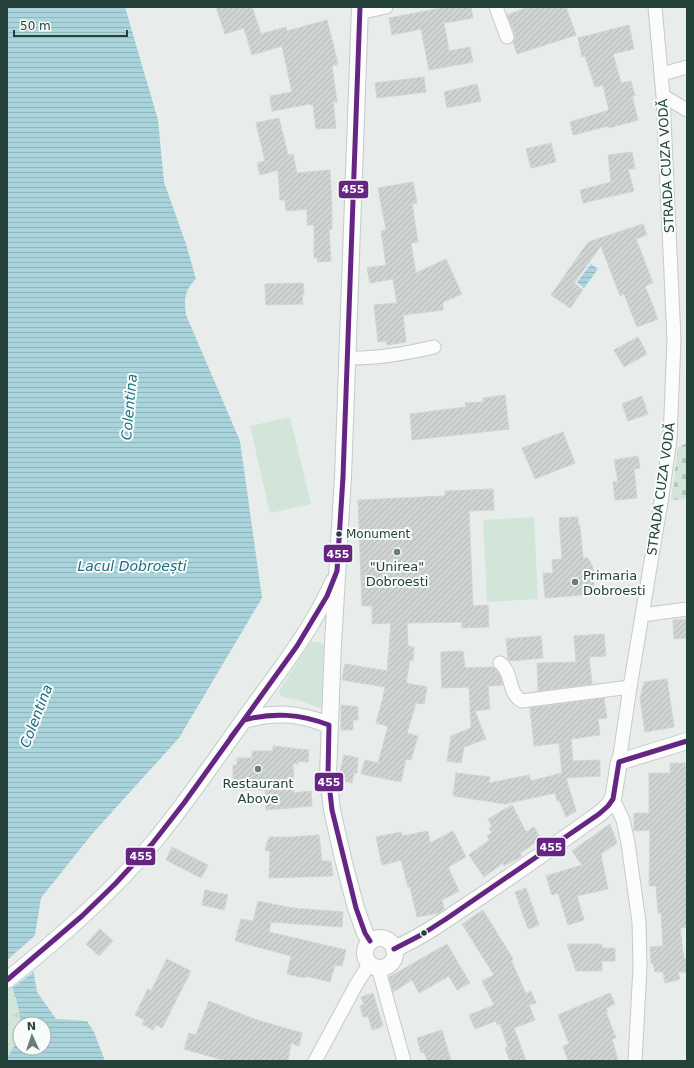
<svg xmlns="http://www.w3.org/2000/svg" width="694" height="1068" font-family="'DejaVu Sans',sans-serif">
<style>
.grass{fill:url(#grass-tufts)}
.cemetery{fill:url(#cemetery-stones)}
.green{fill:#d1e6d8}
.water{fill:url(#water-rules);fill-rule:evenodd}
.pier{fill:#e8edeb}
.building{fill:url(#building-hatch);stroke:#d1d6d4}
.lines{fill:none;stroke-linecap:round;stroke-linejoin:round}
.minor-casing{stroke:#c5cac8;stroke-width:15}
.tertiary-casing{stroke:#c5cac8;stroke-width:18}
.minor{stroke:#fcfcfc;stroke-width:13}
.tertiary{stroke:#fcfcfc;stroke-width:16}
.bus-1-casing{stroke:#f7fbf9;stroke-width:8}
.bus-1{stroke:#662483;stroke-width:5}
.bus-dot{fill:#24423a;stroke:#f7fbf9;stroke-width:1.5}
.poi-dot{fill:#697e78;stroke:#f7fbf9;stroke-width:1.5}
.labels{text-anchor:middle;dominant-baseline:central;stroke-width:4;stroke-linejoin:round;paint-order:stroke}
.bus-label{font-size:12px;fill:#24423a;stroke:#f7fbf9;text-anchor:start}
.street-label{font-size:13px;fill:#24423a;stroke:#f7fbf9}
.poi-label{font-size:13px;fill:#24423a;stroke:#f7fbf9}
.water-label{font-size:14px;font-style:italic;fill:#1c6f80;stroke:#f7fbf9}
.line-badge{stroke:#f7fbf9;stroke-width:1.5}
.badge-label{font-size:11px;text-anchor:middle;font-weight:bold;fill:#fff}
</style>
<defs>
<pattern id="grass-tufts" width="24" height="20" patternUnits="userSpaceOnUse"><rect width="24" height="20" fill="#d1e6d8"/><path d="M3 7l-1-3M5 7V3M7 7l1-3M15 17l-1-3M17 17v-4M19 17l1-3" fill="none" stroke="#b3c6ba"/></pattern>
<pattern id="cemetery-stones" width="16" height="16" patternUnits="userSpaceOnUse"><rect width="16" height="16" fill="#d1e6d8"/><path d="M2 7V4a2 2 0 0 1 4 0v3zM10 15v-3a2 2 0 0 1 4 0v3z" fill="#b3c6ba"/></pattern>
<pattern id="water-rules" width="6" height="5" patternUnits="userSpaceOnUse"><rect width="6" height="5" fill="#a9d4db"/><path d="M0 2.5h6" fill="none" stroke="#91b7bd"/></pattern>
<pattern id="building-hatch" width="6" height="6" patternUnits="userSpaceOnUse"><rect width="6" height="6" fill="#cfd4d2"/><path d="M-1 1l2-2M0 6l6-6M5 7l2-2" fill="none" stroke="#b2b7b5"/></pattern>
</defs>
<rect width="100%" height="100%" fill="#e8edeb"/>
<path class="grass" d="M7,977C16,994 23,1016 19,1035C17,1043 11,1051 7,1058Z"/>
<path class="cemetery" d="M687,443V499L671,500L678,447Z"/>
<path class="green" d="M290,417L311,504L270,513L250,426Z
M534,517L538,599L487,602L483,520Z
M311,641L322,643L324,646L322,704V706L319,708L301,701L283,697L281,696L279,691Z"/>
<path class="water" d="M7,7H125L158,120L164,182L186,244L196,279C184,291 184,299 186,315L240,441L262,598L179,738L92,834L41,898L34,941V974L37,992L56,1019L87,1021L94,1032L105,1061H7V1058C11,1051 17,1043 19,1035C23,1016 16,994 7,977ZM20,1024H44V1048H20Z
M591,264L598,269L584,288L577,282Z"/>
<path class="pier" d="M37,934L36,970L11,989L7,981V960Z"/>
<path class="building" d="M216,7H252L261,34L286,27L287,31L327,20L338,64L332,66L337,102H333L336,128L316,129L313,105H310V104L272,111L270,96L292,92L282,46L252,55L244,28L225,34Z
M446,7H471L473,18L444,23L449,51L470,47L473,62L429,70L421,29L392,35L389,18Z
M528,7H566L576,35L517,54L513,42L515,39V34L507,15Z
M629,25L634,49L613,54L621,83L631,81L635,96H632L638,120L609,128L608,126L573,135L570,122L609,110L603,85L595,87L585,56L582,57L578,38Z
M424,77L426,92L377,98L375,83Z
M477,84L481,101L447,108L444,92Z
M279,118L288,155L293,154L297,173L330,170L332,207V229H329L331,261L318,262L317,258H314V225H307V209L286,211L285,200H280L278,170L260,175L257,163L265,161L256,123Z
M551,143L556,162L531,168L526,149Z
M632,152L635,169H628L634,191L583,203L580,190L611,182L608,155Z
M413,182L417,203L412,204L418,242L411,243L416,273L446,259L462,294L443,302V310L403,315L406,342L387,345L386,341L378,342L374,305L397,303L393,279L370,283L367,268L386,265L381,231L386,230L378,188Z
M643,224L647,235L636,239L653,283L645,286L658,319L637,327L624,294L620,296L601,246L574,283L583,290L570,308L551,295L588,242Z
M303,283L304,294L302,295L303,304L266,305L265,284Z
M638,337L647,354L624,367L614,350Z
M505,395L509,429L412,440L410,414L466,407L465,403L483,402V398Z
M642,396L648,414L628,421L622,404Z
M563,432L575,463L535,479L522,448Z
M638,456L640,468L634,469L637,498L615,500L613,482H618L614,460Z
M493,489L494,510L469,511L473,606L488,605L489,627L462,628V622L407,623L408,646L414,647L413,661L410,660L406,683L427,687L424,704L416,703L407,733L418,736L411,760L406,759L401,782L361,774L365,760L378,763L388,726L376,723L382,702L385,687L342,680L345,664L387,671L391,623L372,624V606H362L358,500L445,496V491Z
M578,517V525H580L583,558H588L593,567L594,594L545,598L543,573H553L552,560L562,559L559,518Z
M687,619V638L674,639L673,620Z
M604,634L606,656L589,657L592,684L538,691L537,663L576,662L574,636Z
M541,636L543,658L510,661L508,659L506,639Z
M463,651L465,668L493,667L500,675L503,685L488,686L490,709L475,711L486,739L464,747L461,763L447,761L451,736L471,728L469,687L442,688L441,670V652Z
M667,679L674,727L645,732L640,698L644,682Z
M604,698L607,718L598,719L600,735L571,739L573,761L600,760V776L566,778L576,811L566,817L559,800L557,801L555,793L505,804L453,796L456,773L490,777L489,783L529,775L531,781L562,773L559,743L534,746L530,708Z
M341,705L358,707V720H353V730H341Z
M273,746L309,750L308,762L298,761V764L293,763L294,793L311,791L312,806L266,810L265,790H233V765H237V758H252V751H273Z
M344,755L358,758L357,773H354L352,783L338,780Z
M670,763H685L686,773H687V927L680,928L684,959L687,958V972H678L680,979L665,983L663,972H655L653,963H651L650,947L663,946L661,913H658L656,886H649L650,830L634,831V813H649V773H670Z
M512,805L526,832L534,827L541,839L520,853L522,856L504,866L503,863L484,877L469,855L489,840L487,836L492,833L489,828L492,827L488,819Z
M610,824L617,843L601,854L608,889L577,896L584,920L568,925L558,893L552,895L546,876L582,865L572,851Z
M428,831L430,843L453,831L466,857L448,867L459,891L442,900L444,909L439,913L417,917L410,887H408L401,860L382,865L376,837L401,832L402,836Z
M319,835L322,861H331L333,876L269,878L270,851L265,850L269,837H293Z
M172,847L208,865L201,878L166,860Z
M526,888L539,925L528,929L515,892Z
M205,890L228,895L224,910L202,905Z
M258,901L292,908L343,912L342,927L271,922L269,932L346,950L342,966L335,965L330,982L305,976V978L287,974L291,956L235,941L241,919L253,921Z
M483,910L513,959L511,960L526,994L531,991L536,1003L529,1005L535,1020L514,1028L526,1061H510L505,1048L508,1047L500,1024L497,1025L496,1021L475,1029L469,1015L494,1005L482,981L494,975L462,924Z
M100,929L113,941L99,956L86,944Z
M447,944L470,983L457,990L449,976L419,993L412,980L393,992L389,977Z
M567,944H602V948H615V961H602V971H576Z
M167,959L191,971L162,1028L156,1025L153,1030L142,1024L144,1020L135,1015L148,989L151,991Z
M373,993L383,1026L372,1030L368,1016L363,1017L360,1006L364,1004L361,997Z
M610,993L615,1004L606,1008L608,1012H606L616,1038L612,1039L618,1061H568L563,1046L569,1044L558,1015Z
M209,1001L254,1019L302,1033L299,1046L291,1043L288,1061H226L184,1049L189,1033L196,1035Z
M442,1030L451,1061H427L424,1052L421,1053L417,1038Z"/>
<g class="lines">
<defs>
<path id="minor" d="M496,7L507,37
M359,13L386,7
M662,74L687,67
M663,96L687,110
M346,358C376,359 404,354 434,347
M642,615L687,609
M500,663C513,672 507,693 522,701L630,687
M619,762L630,687L662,496L670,439L674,340L663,96L655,7
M613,799L623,820L628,843L639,922L640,967L635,1061
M378,967L404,1061
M315,1061L356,985L370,963"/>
<path id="tertiary" d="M360,7L343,477L333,643L328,775L332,810L344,863L356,908L365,933L370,941
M244,720C275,711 299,713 329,725
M365 953a15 15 0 1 1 30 0a15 15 0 1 1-30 0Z
M394,949C419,938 441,923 463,908C509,878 554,846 599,814L608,806L613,799L619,762L687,741
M7,980C59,939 110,894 153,843C187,802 217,757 248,714C279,671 312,630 333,582"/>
</defs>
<use href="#minor" class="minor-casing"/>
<use href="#tertiary" class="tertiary-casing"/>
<use href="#minor" class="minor"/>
<use href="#tertiary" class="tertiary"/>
<defs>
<path id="bus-1" d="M231,737L244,720C274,712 300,714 329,725L328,775L332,810L356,908L365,933L370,941
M394,949L421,935L446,919L599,814L608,806L613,799L619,762L687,741
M7,980L82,916L115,884L152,844L184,803L297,646L327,596L337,571L343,477L360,7"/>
</defs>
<use href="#bus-1" class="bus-1-casing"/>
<use href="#bus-1" class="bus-1"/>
</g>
<g class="bus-dot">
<circle cx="339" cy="534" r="3.5"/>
<circle cx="424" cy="933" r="3.5"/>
</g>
<g class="poi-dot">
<circle cx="397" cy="552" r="4"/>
<circle cx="575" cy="582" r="4"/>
<circle cx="258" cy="769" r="4"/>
</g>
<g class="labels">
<g class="bus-label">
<text x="346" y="534">Monument</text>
</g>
<g class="street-label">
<text transform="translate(666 166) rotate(-93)">STRADA CUZA VODĂ</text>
<text transform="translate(661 489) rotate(-82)">STRADA CUZA VODĂ</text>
</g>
<g class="poi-label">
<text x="397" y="566">"Unirea"<tspan x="397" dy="15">Dobroesti</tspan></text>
<text x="583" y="575" text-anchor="start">Primaria<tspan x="583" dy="15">Dobroesti</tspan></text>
<text x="258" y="783">Restaurant<tspan x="258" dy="15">Above</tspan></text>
</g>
<g class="water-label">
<text transform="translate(129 407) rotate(-85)">Colentina</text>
<text x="132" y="566">Lacul Dobroești</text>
<text transform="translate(36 716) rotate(-69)">Colentina</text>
</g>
</g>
<g class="line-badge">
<rect x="338" y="180" width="31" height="19" rx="4" fill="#662483"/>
<rect x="323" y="544" width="30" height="19" rx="4" fill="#662483"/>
<rect x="314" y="772" width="30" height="20" rx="4" fill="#662483"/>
<rect x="536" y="837" width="30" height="20" rx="4" fill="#662483"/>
<rect x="125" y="847" width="31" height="19" rx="4" fill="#662483"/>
</g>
<g class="badge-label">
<text x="353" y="193">455</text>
<text x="338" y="558">455</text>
<text x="329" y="786">455</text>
<text x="551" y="851">455</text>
<text x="141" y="860">455</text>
</g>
<rect width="694" height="1068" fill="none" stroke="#24423a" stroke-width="16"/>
<g transform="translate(32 1036) rotate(357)"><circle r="19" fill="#f7fbf9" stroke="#a3b1ad"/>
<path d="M0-3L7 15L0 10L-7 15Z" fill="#697e78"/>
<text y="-6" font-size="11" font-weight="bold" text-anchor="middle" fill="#24423a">N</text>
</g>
<path d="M14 30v6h113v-6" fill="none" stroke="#24423a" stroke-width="2"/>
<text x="20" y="30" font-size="12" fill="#24423a" stroke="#f7fbf9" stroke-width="3" paint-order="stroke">50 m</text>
</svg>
